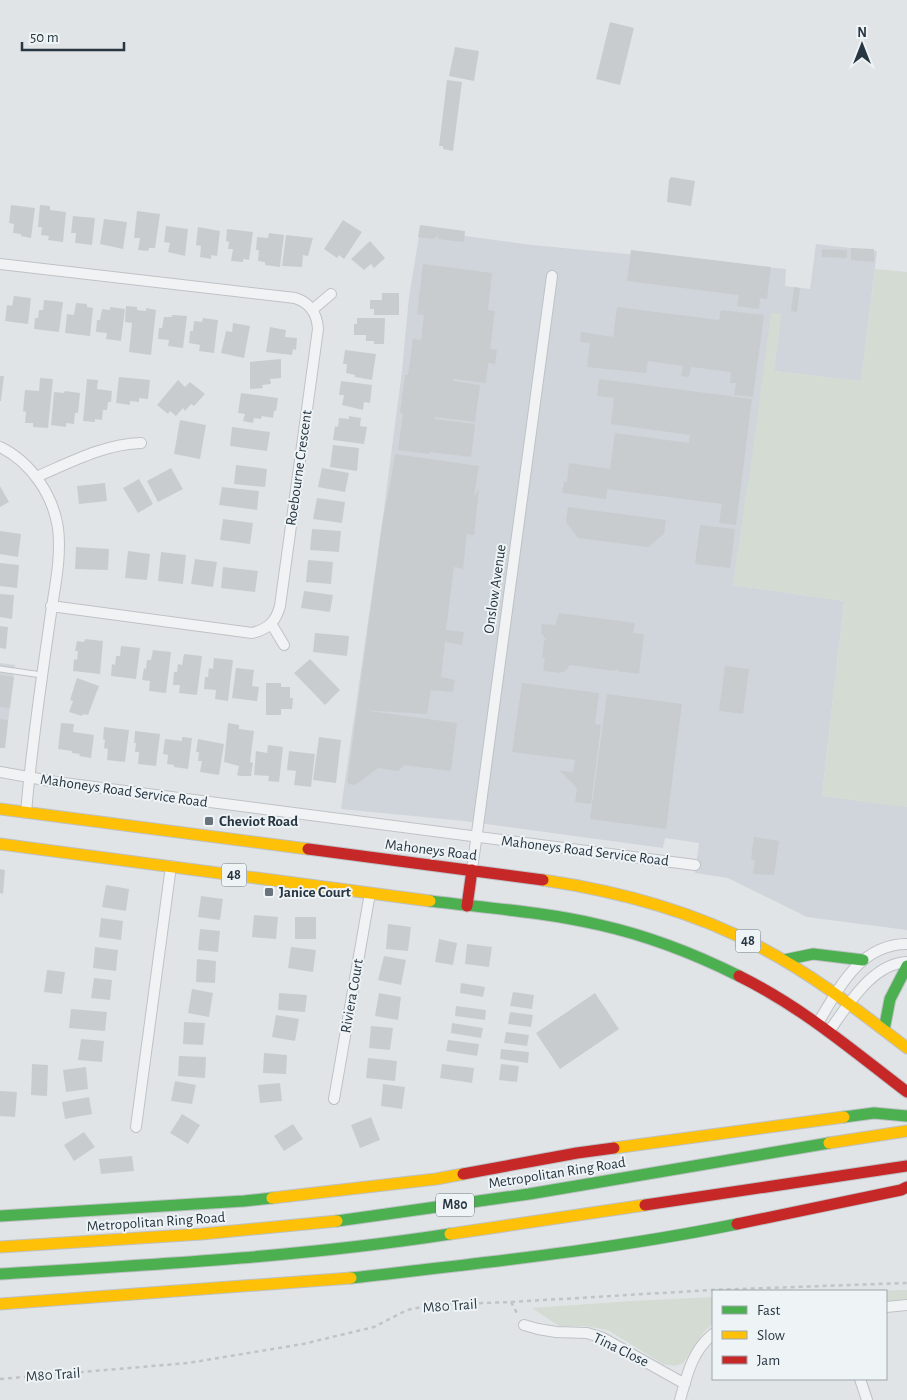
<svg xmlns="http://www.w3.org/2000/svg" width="907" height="1400" font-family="'Alegreya Sans',sans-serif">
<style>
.built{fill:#cfd5da}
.green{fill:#d4dbd2}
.building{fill:#c9cccf}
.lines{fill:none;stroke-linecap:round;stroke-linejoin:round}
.lane-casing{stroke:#bfc2c5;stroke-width:7}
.street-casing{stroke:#bfc2c5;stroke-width:12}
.fast-casing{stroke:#bdc1c5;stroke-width:13}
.slow-casing{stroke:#bdc1c5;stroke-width:13}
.jam-casing{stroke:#bdc1c5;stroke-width:13}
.path{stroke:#c0c4c7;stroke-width:2.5;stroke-dasharray:4 4;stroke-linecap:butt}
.lane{stroke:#f1f2f3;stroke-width:5}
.street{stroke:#f1f2f3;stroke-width:10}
.fast{stroke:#4caf50;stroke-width:11}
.slow{stroke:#ffc107;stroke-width:11}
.jam{stroke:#c62828;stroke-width:11}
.poi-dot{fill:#68737b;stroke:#eef3f6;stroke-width:2}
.labels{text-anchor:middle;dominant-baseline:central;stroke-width:4;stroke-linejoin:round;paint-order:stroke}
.shield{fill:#eef3f6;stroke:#636f77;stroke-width:1}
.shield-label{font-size:14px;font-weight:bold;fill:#273641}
.street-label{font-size:15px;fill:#273641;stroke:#eef3f6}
.poi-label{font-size:15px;font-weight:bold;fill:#273641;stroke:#eef3f6;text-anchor:start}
</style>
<rect width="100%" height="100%" fill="#e1e4e7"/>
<path class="built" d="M420,230L532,245L786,269L785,286L810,289L816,244L877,251L861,381L774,371L781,314L748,487L733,585L844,601L822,796L907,807V930L807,917L728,878L695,873L699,843L665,838L663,848L464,821L341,809L382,524L402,371L409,297Z
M0,663L15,665L5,748H0Z"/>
<path class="green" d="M875,269L907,272V807L822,796L844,601L733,585L747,486H748L771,313L781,314L774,371L861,381Z
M907,1290V1299L886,1301V1291H866Z
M713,1297V1323L703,1333L683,1363L675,1366L663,1364L608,1330L584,1326H559L532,1308L632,1301Z"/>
<path class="building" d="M610,22L634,28L620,85L596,79Z
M455,47L479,51L474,81L449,76Z
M447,80L462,82L453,151L443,149V146H439Z
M671,177L695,181L691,206L667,202L669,180Z
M11,205L35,208L31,238L21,236V234L13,233L14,224L9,223Z
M40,205L50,206V210L66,212L63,242L48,240L49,236L41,235L42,227H38Z
M137,211L160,214L155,248H149L148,251L138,250L140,238H134Z
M73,216L95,218L92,245L75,243L76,233H71Z
M104,219L127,222L123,249L100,244Z
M343,220L362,232L344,259L339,255L337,258L324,249Z
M420,225L465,231L464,242L438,239L439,235L433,239L418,237Z
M166,226L188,229L185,256L168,252L170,243L164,242Z
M198,227L220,231L217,256L211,255V259L200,257L201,246L196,245Z
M227,229L253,232L249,260L243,259V262L231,261L233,249H228L229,242L226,241Z
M269,233L284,235L280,267L265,265V262L258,261L259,250H256L257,237L268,238Z
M286,235L313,238L308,256L303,255L302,267L282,266Z
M370,241L385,258L374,268L371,264L364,270L351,259Z
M851,248L874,249V262L851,260Z
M822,249L847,250V258L822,257Z
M631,250L771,267L767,299L760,298L759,309L737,306L739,295L627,281Z
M423,264L492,273L488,310L495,311L490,349L497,350L495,364L488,363L486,383L454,379L453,381L480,385L475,422L435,417L434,419L475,424L471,457L430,452V454L398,450L403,413H400L405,375H408L413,339L421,340L424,315L417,314Z
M794,287L800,288L797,312L791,311Z
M382,293H399V315H374V309H370V300H382Z
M14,296L31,298L28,324L5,321L7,305L12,306Z
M44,300L63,302L59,332L34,329L35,318H38L39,310H43Z
M76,303L87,304V307L93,308L90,336L65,333L67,314L74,315Z
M126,306L137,307V310L146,311V308L156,310L151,355L129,352L132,323L125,322Z
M110,307L125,309L121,341L106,339L107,333L96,332L97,320H100L102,309L110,310Z
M617,307L719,320L721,310L764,315L753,397L734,395L736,383H730L731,372L691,367L689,377L681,376L683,366L648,361L646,373L587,367L590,343L580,342L581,332L613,337Z
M172,315L187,316L183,348L168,346L169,340L158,339L159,328H162L164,317H172Z
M203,318L218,320L214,353L199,351L200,345L189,343L190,331H193L194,321L202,322Z
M357,318H385L384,344H374V341H366V335H354V324H357Z
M233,323L250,326L244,358L221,353L226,331L232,332Z
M270,327L286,330L285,337L297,338L296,350L293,349L292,355L266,352Z
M345,350L376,354L372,380L355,377V375L346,373L347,364H343Z
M281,359V378L270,379L271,384L262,385L263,388L250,389V362Z
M0,376H4L1,401H0Z
M119,377L150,380L148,399L139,398V402L130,401V405L116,403Z
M40,378L53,379L48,428L33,427V423H25L26,412L23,411L25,390L39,391Z
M87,379L98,380L97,389L112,391L111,402H108L107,410H103L102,420L95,419V422L83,421Z
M599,379L752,399L736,525L719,523L722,504L607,489L606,499L562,493L564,482H567L569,463L610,469L615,433L689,443L690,435L611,424L614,398L597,396Z
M178,380L185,387L190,382L205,394L194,406L191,404L185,411L183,408L176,416L170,411L168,414L157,405Z
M341,381L372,385L370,403L364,402L363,410L342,405L344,395H339Z
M65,391L80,393L78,413H75L74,424L66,423V427L51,425L54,392L64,393Z
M241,393L278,398L276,411H274L273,418L262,416L261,419L254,418L253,423L243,421L245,414L238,413Z
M349,416L361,418L360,426L367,427L364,444L333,440L335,426L338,427L339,418L349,419Z
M180,420L206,425L200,459L174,454Z
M232,427L270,432L267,451L230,446Z
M333,445L359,448L357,471L330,467Z
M395,454L479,466L474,497L479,488L474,535L467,534L463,569L454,567L446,630L464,632L462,645L445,642L441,677L455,680L453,692L431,690L427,714L362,710L457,723L451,771L404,765L398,771L378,768L355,785L347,783L382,524L390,485Z
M236,465L267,469L265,487L234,484Z
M171,468L183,489L158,502L147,481Z
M322,468L349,473L345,492L318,487Z
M139,479L153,504L138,513L123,488Z
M105,483L107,501L79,504L77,486Z
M0,486L9,502L0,507Z
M222,487L259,491L257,510L219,505Z
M317,498L345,502L342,523L313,519Z
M568,507L666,520L664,534L648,547L578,538L566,522Z
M223,519L253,523L250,544L220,540Z
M700,525L735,529L730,568L695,564Z
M312,529L341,531L339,552L310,550Z
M0,531L21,534L18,557L0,554Z
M76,547L109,549L108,570L75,569Z
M128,551L150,554L147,580L125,578Z
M161,552L186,555L183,584L158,581Z
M195,559L217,562L213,587L191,584Z
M308,560L333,562L331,584L306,582Z
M0,563L19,565L17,588L0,586Z
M223,567L258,571L255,592L221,588Z
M304,591L333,595L330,612L301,608Z
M0,594L14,595L12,619L0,617Z
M559,613L635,623L633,633L644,634L639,674L617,671L618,669H616L615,671L570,665L564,672H560V673L543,671L545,658H542L544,640L547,641L541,633L542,624L555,625Z
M0,626L8,627L6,649L0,648Z
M315,633L349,636L347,656L313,652Z
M85,639L103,641L100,674L73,671L74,659L77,660L78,651H75L77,641L84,642Z
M121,646L140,648L136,679L111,676L112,664L115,665L116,656H120Z
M153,650L171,652L166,693L149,691L150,681L142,680L144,668L146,669L147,660H151Z
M184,654L202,656L197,695L179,693L180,685H173L174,672H177L178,664L182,665Z
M214,658L233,660L228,701L215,699L216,690L204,689L205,677H208L209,668L213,669Z
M310,659L340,690L325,705L294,673Z
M725,666L749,669L743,714L719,711Z
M236,668L254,670L252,686L259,687L257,701L232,698Z
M0,675L14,677L10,708L0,707Z
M77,678L99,686L88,715L83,714L82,716L69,712L73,701L70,700Z
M266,683H281V687H290V698H293L292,709H281V715H266Z
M522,683L599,693L595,724L601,725L591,804L575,802L577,788L560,771L573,772L575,760L512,752Z
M607,694L682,704L666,829L590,819Z
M0,719L8,720L5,748H0Z
M61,723L74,724L73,732L94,735L91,758L79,756L80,754L72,753V751L58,749Z
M228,723L239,725V729L254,731L250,762L253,763L251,776H240L237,775L239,766L224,762Z
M104,727L129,730L125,762L107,760L108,749L104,748L105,740L103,739Z
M135,731L160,734L156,766L138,764L139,752H135L136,743H134Z
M182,737L192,738L188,769L174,767V765L167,764L168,755L163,754L165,739L182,741Z
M319,737L341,740L336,783L313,780Z
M198,739L224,744L219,775L200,772L202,761H198L199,752H196Z
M268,745L283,747L279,782L268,781L269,776L254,775L256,751L267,753Z
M289,751L315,754L311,787L294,785L296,771L287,770Z
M754,837L779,841L774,875L753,874L755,860L751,859Z
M0,869L5,870L3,894L0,893Z
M106,885L129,889L126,911L102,907Z
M201,896L223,899L220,920L198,917Z
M254,915L278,917L276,939L252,937Z
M295,917H316V939H295Z
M101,918L123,921L121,940L99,937Z
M388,924L411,927L408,951L386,949Z
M200,929L220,931L218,952L198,950Z
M439,939L457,943L453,965L435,962Z
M467,944L492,947L489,967L465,964Z
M95,947L118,950L116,971L93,968Z
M291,947L316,950L313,972L288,968Z
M384,956L406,960L401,985L378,980Z
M197,959L216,961L215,983L196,982Z
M47,970L65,972L62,994L44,992Z
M94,978L112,980L110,1000L91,998Z
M461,983L485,987L483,997L460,993Z
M192,989L213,993L209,1017L188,1013Z
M513,992L534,995L532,1009L510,1006Z
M279,993L307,995L305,1012L278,1010Z
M379,993L401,997L398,1020L375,1016Z
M595,993L619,1029L560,1069L536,1033Z
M456,1006L486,1010L485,1020L455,1016Z
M71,1009L107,1012L105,1031L69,1028Z
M510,1012L533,1015L531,1027L508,1024Z
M276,1015L299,1019L295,1041L272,1037Z
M184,1022L205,1023L203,1045L183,1044Z
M452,1023L483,1028L481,1038L451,1033Z
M371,1026L393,1028L390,1050L369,1048Z
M506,1032L529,1035L527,1046L504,1043Z
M81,1039L104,1041L102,1062L78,1060Z
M448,1040L479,1044L477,1056L446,1051Z
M501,1049L529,1052L528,1063L500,1059Z
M264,1053L287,1055L286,1074L263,1073Z
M179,1056L206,1057L205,1078L178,1076Z
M368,1058L397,1061L395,1081L366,1078Z
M32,1064L48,1065L47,1096L31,1095Z
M442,1064L474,1068L472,1083L440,1078Z
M501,1064L519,1066L517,1082L499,1080Z
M86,1067L88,1089L66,1092L63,1070Z
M175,1081L196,1085L192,1104L171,1101Z
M280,1083L282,1101L260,1103L258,1085Z
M383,1084L405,1087L402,1109L381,1106Z
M0,1091L17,1092L15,1117L0,1116Z
M89,1097L92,1114L65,1119L62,1102Z
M182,1114L200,1125L188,1144L170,1133Z
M371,1117L380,1140L360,1148L351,1125Z
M293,1124L303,1139L284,1151L274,1136Z
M84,1132L95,1147L74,1161L64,1145Z
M132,1156L134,1171L101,1174L99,1159Z"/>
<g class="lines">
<defs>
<path id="lane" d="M0,669L42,675"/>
<path id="street" d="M0,264L295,298C310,303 317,313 318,329L280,606C276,621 269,629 252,633L51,606
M312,310L331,294
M0,447C31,462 53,495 58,528C62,560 53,595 49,627C40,689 31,751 26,813
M36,477C69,463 104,444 141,443
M272,625L284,645
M0,772L56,782L695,865
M472,870L552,276
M818,1023C839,988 860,944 907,944
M829,1031C848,1006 871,964 907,962
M334,1099L370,893
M136,1127L171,866
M886,1307L907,1305
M524,1325L538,1329L556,1332L587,1333L603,1338L685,1384
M860,1379L867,1400
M680,1400C687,1375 692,1351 713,1334"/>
<path id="fast" d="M430,901C487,908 545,912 600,925C649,936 695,954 739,976
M784,960L813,954L863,960
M884,1030L890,999L907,966
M844,1117L874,1113L907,1116
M0,1216L244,1201L272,1198
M337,1221L529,1194L829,1143
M0,1274C150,1265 301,1257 450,1234
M351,1278C480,1263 610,1250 737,1224"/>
<path id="slow" d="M0,809L308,849
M0,844L430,901
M543,880C617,891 690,910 756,945C811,973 859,1011 907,1048
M829,1143L907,1131
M614,1148L844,1117
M272,1198L436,1179L463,1174
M450,1234L645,1205
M0,1247L202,1234L337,1221
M0,1304L351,1278"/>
<path id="jam" d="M308,849L543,880
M467,906L472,870
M739,976C802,1007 852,1050 907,1092
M463,1174L577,1153L614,1148
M645,1205L907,1166
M737,1224L901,1190L907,1187"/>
</defs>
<use href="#lane" class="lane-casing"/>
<use href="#street" class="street-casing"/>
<use href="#fast" class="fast-casing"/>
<use href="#slow" class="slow-casing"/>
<use href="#jam" class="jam-casing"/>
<path class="path" d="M511,1302L518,1315
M0,1379L188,1363L303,1344L374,1327L407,1310L432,1305L511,1302L711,1290L907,1283"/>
<use href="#lane" class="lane"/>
<use href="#street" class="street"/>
<use href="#fast" class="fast"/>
<use href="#slow" class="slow"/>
<use href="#jam" class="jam"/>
</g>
<g class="poi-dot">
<rect x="204" y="816" width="10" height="10" rx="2.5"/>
<rect x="264" y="887" width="10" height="10" rx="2.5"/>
</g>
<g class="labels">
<g class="shield">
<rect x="221.5" y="863.5" width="25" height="23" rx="4"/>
<rect x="735.5" y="929.5" width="25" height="23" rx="4"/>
<rect x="436" y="1193.5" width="38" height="23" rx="4"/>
</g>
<g class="shield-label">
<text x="234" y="875">48</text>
<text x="748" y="941">48</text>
<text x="455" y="1205">M80</text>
</g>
<g class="street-label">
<text transform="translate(299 468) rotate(-82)">Roebourne Crescent</text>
<text transform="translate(495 589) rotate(-82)">Onslow Avenue</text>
<text transform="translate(124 791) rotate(8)">Mahoneys Road Service Road</text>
<text transform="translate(431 850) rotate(7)">Mahoneys Road</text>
<text transform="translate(585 851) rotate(7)">Mahoneys Road Service Road</text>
<text transform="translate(352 996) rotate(-80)">Riviera Court</text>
<text transform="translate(557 1173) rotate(-9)">Metropolitan Ring Road</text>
<text transform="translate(156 1222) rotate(-4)">Metropolitan Ring Road</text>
<text transform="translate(450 1306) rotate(-4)">M80 Trail</text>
<text transform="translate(621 1350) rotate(26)">Tina Close</text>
<text transform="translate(53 1375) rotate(-4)">M80 Trail</text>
</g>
<g class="poi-label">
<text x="219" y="821">Cheviot Road</text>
<text x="279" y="892">Janice Court</text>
</g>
</g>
<rect x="712" y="1290" width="175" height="90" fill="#eef3f6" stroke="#9ea7ae"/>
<rect x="722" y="1306" width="25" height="8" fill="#4caf50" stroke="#9ea7ae"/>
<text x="757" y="1315" font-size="15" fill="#273641">Fast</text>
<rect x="722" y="1331" width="25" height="8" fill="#ffc107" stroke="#9ea7ae"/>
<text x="757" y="1340" font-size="15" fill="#273641">Slow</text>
<rect x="722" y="1356" width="25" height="8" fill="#c62828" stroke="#9ea7ae"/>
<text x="757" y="1365" font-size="15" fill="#273641">Jam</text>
<g transform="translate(862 45)" stroke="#eef3f6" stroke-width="4" paint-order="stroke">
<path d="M0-4L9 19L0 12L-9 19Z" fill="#273641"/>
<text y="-8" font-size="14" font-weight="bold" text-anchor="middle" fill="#273641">N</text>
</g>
<path d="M22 42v8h102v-8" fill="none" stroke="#273641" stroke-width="2.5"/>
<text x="30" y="42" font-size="15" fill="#273641" stroke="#eef3f6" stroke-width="4" paint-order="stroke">50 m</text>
</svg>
